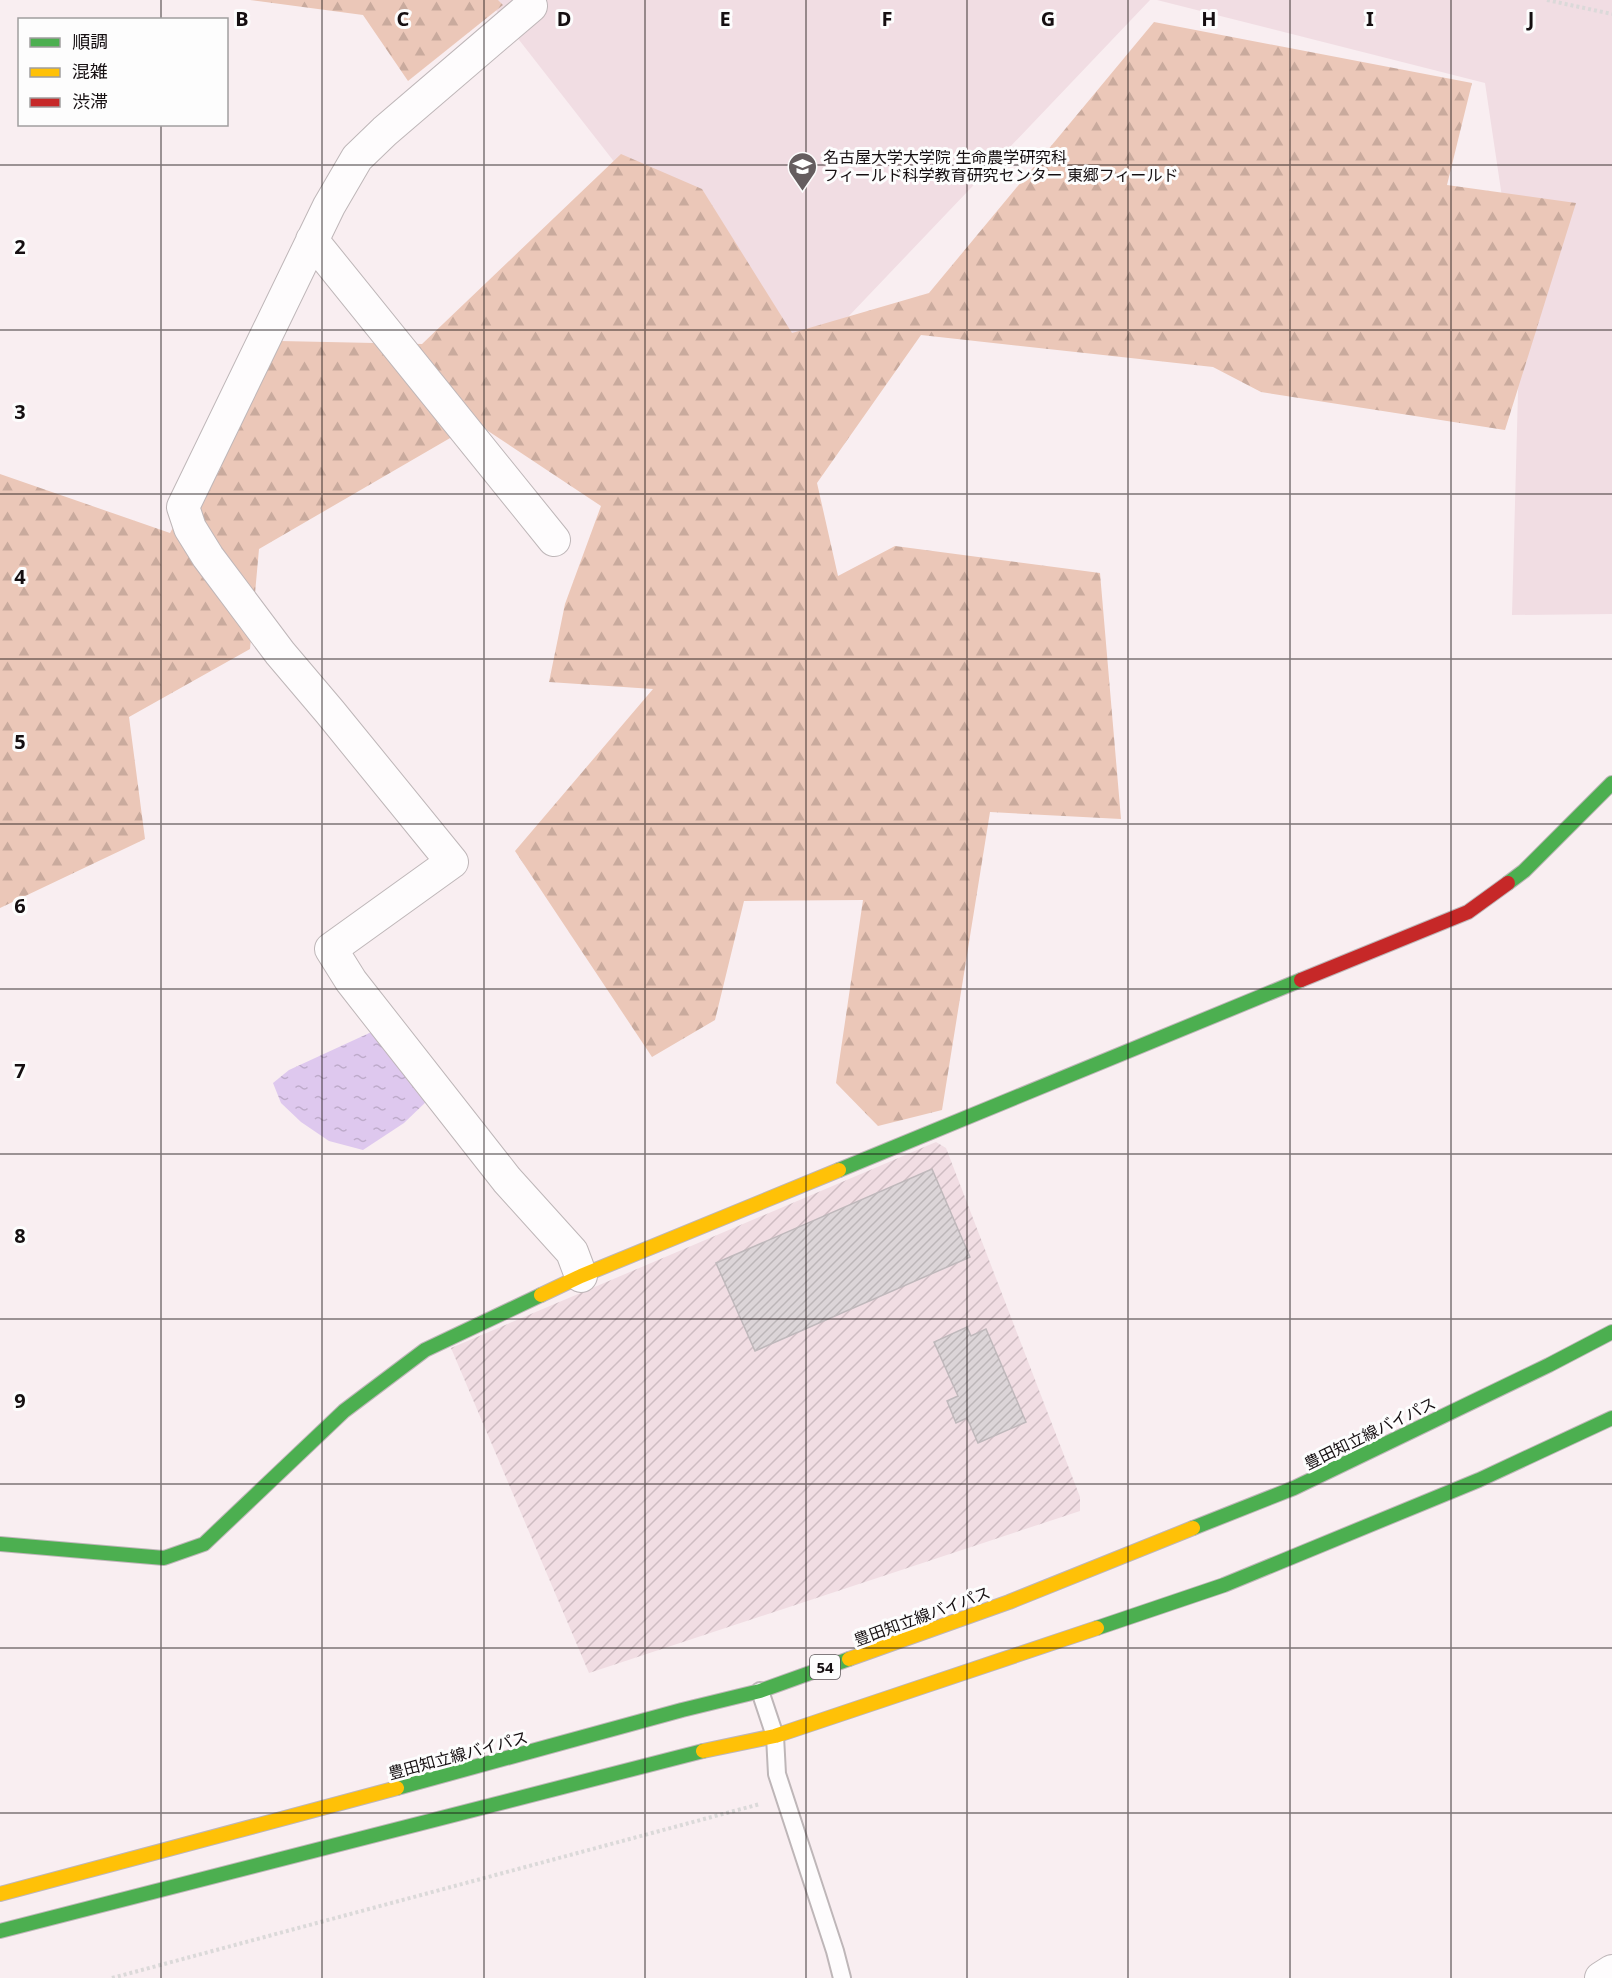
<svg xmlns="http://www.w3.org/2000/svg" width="1612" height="1978" font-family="'Noto Sans','Noto Sans JP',sans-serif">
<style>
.built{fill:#f1dde3}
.industrial{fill:url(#industrial-furrows)}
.forest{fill:url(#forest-firs)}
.water{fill:url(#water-ripples)}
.building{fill:url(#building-hatch);stroke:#bfb8bb;stroke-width:1.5}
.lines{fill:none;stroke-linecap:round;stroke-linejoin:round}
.lane-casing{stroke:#beb6b8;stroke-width:20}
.street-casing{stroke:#beb6b8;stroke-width:34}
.fast-casing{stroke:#beb6b8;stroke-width:16}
.slow-casing{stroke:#beb6b8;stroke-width:16}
.jam-casing{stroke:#beb6b8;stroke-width:16}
.path{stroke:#dbd9d9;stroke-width:4;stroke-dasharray:3 3;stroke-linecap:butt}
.lane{stroke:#fefcfd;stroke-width:16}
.street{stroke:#fefcfd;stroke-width:32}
.fast{stroke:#4caf50;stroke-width:14}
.slow{stroke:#ffc107;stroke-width:14}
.jam{stroke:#c62828;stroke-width:14}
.grid{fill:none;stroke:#150f11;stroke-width:1.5;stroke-opacity:0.55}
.labels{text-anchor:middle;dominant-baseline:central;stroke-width:6;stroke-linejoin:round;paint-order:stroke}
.shield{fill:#fdfdfd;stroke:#5b5658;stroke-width:1.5}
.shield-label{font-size:15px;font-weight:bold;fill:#150f11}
.poi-label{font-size:16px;fill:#150f11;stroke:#fdfdfd;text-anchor:start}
.street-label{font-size:16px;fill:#150f11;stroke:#fdfdfd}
.grid-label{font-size:20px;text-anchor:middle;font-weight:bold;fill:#150f11;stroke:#fdfdfd;stroke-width:6;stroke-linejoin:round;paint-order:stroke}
</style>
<defs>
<pattern id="industrial-furrows" width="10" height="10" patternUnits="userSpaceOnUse" patternTransform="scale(1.5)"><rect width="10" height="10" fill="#f1dde3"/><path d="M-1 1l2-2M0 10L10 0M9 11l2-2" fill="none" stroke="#cebcc2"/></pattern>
<pattern id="forest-firs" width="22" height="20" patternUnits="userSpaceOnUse" patternTransform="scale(1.5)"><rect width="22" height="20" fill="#ebc7b8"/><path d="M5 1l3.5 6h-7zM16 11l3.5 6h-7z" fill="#c9aa9d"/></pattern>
<pattern id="water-ripples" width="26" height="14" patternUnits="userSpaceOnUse" patternTransform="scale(1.5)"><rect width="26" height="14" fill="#dec8ee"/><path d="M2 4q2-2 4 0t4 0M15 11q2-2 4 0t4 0" fill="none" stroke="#beabcb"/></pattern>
<pattern id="building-hatch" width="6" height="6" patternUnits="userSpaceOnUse" patternTransform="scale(1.5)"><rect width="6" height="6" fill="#dcd5d8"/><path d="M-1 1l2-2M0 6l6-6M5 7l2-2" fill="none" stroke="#bcb6b8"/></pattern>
</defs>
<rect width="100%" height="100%" fill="#f9eef1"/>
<path class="built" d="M488,0H1150L786,382Z
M1157,0H1612V614L1512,615L1520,318L1485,83Z"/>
<path class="industrial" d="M936,1142L946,1148L1080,1497V1511L589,1673L451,1348Z"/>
<path class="forest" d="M250,0H498L503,5L408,81L363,15Z
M1154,22L1472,83L1447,185L1576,203L1505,430L1261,392L1213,367L921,335L817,483L838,576L895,546L1100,573L1121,819L990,812L942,1110L878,1126L836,1083L863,900L744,901L715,1020L652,1057L515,851L653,689L549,682L565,604L601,506L476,423L259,549L250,649L129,717L145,839L0,908V474L170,533L280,341L422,344L621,154L702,189L792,333L929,293Z"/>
<path class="water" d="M378,1029L429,1099L404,1123L363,1150L329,1141L301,1122L281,1103L273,1083L289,1070Z"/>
<path class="building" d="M932,1169L970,1257L755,1351L716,1263Z
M967,1327L971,1336L986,1329L1026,1422L978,1443L967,1418L956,1423L947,1401L958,1396L934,1342Z"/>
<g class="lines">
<defs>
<path id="lane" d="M760,1691L775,1736L777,1774L835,1951L842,1978"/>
<path id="street" d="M531,6L385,131L357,158L329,206L183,507L190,528L208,557L280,653L330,712L452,862L331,949L351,981L507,1180L572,1252L581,1276
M312,240L554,540
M1601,1978L1612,1971"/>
<path id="fast" d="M1508,883L1524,871L1612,783
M839,1170L1301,980
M1193,1528L1294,1488L1549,1365L1612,1332
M0,1544L164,1558L204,1544L344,1411L425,1350L541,1295
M1097,1628L1224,1585L1479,1480L1612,1418
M397,1788L682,1710L760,1691L849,1659
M0,1931L703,1751"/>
<path id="slow" d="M541,1295L581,1276L839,1170
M849,1659L1009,1602L1193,1528
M703,1751L775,1736L1097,1628
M0,1894L397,1788"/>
<path id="jam" d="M1301,980L1468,912L1508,883"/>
</defs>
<use href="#lane" class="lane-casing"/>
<use href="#street" class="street-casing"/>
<use href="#fast" class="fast-casing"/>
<use href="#slow" class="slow-casing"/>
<use href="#jam" class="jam-casing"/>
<path class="path" d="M1547,0L1612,14
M112,1978L760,1804"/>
<use href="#lane" class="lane"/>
<use href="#street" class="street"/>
<use href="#fast" class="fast"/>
<use href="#slow" class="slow"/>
<use href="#jam" class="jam"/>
</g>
<path class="grid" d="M161,0V20M322,0V1978M484,0V1978M645,0V1978M806,0V1978M967,0V1978M1128,0V1978M1290,0V1978M1451,0V1978M161,124V1978M0,165H1612M0,330H1612M0,494H1612M0,659H1612M0,824H1612M0,989H1612M0,1154H1612M0,1319H1612M0,1484H1612M0,1648H1612M0,1813H1612"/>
<defs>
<symbol id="university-pin" viewBox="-11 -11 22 30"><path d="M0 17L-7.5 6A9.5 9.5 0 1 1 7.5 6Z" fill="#655d5f" stroke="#fdfdfd"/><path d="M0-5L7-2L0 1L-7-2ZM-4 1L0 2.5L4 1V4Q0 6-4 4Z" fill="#fff"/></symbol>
</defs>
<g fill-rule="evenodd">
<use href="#university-pin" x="786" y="150" width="33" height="45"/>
</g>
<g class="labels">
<rect class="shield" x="810" y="1655" width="30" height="24" rx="4.5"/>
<g class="shield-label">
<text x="825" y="1667">54</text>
</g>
<g class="poi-label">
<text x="823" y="157">名古屋大学大学院 生命農学研究科<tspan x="823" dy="18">フィールド科学教育研究センター 東郷フィールド</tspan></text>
</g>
<g class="street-label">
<text transform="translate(1370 1433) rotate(-26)">豊田知立線バイパス</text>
<text transform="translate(922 1616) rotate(-20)">豊田知立線バイパス</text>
<text transform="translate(458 1755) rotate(-15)">豊田知立線バイパス</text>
</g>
</g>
<g class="grid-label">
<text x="242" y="26">B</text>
<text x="403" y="26">C</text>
<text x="564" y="26">D</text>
<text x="725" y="26">E</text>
<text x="887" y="26">F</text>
<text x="1048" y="26">G</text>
<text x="1209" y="26">H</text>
<text x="1370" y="26">I</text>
<text x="1531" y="26">J</text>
<text x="20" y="254">2</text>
<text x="20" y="419">3</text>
<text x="20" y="584">4</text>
<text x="20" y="749">5</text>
<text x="20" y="913">6</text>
<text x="20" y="1078">7</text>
<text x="20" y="1243">8</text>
<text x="20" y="1408">9</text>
</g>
<rect x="18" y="18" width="210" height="108" fill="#fdfdfd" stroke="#a09e9f" stroke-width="1.5"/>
<rect x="30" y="38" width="30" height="9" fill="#4caf50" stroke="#a09e9f" stroke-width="1.5"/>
<text x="72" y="48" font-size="18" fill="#150f11">順調</text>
<rect x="30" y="68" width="30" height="9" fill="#ffc107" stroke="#a09e9f" stroke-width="1.5"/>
<text x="72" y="78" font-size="18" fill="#150f11">混雑</text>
<rect x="30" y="98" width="30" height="9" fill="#c62828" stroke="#a09e9f" stroke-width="1.5"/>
<text x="72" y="108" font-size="18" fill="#150f11">渋滞</text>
</svg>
